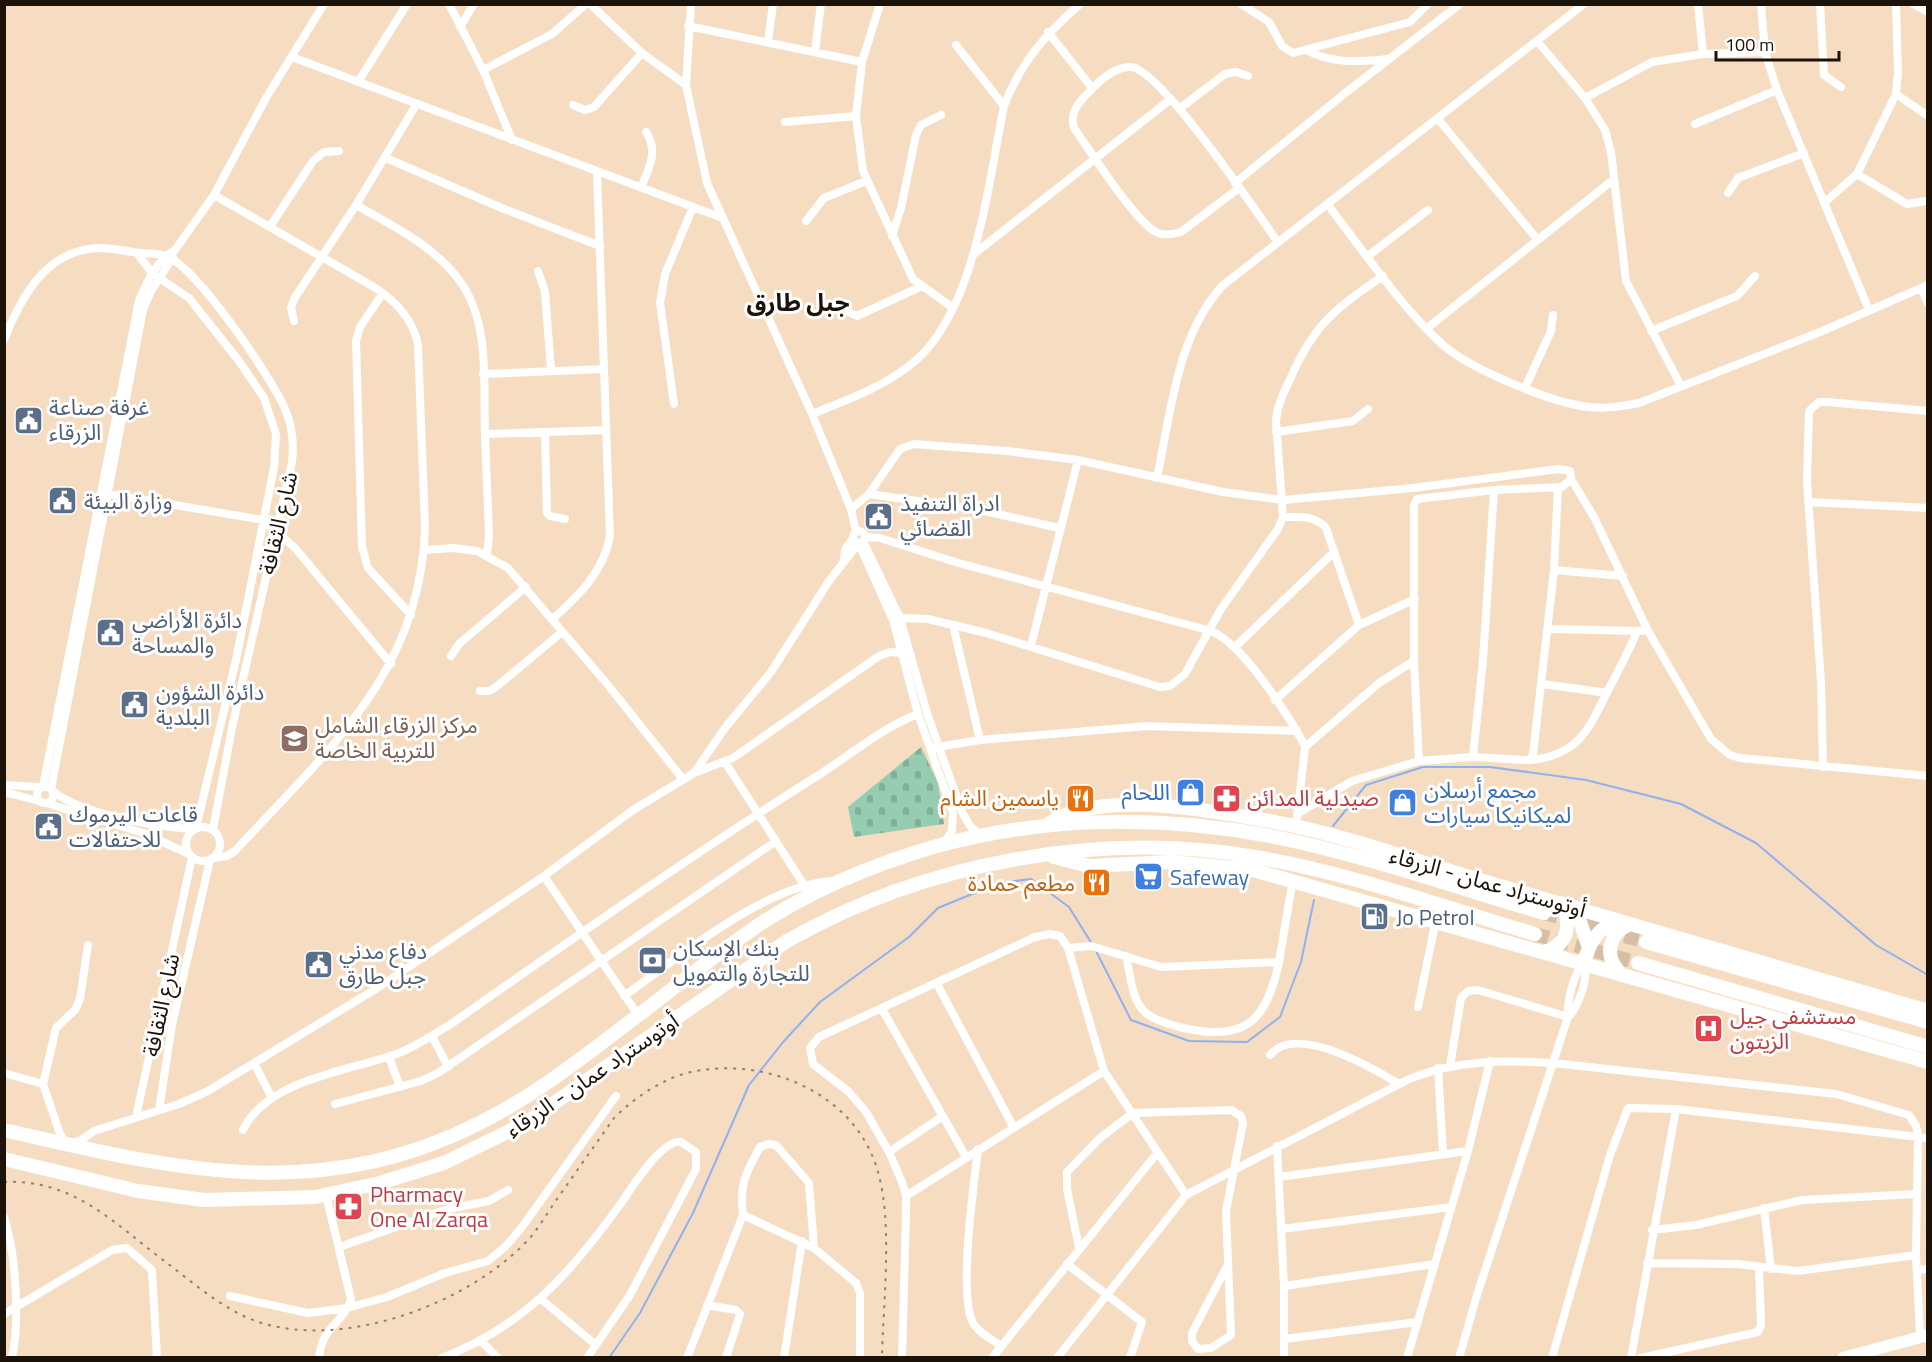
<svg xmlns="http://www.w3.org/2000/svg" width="1932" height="1362" font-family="'Titillium Web','Noto Sans Arabic',sans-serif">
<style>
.cemetery{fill:url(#cemetery-stones)}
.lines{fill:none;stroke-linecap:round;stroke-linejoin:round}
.stream{stroke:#8eb1f1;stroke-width:2}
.trunk-tunnel{stroke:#d5bfa5;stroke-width:14;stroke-dasharray:14 7;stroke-linecap:butt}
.minor{stroke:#fff;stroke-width:8}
.secondary{stroke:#fff;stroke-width:12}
.trunk{stroke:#fff;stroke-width:14}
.rail{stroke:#91806c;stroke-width:2;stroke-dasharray:3 6;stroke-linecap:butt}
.labels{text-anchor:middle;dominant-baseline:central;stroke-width:6;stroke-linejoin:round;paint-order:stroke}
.service-label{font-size:22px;fill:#4e5e75;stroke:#fff;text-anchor:start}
.street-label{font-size:22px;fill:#1b1309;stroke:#fff}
.education-label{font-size:22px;fill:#785e54;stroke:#fff;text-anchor:start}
.shop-label{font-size:22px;fill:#366cbe;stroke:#fff;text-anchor:start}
.food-label{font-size:22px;fill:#c56008;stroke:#fff;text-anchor:end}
.health-label{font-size:22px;fill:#be3a42;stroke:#fff;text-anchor:start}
.neighbourhood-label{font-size:24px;font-weight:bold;fill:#1b1309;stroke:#fff}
</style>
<defs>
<pattern id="cemetery-stones" width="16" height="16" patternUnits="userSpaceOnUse" patternTransform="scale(1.5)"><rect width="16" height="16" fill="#96cdb2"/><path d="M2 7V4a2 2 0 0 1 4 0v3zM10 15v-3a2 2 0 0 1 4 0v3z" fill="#81af98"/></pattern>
</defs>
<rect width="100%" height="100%" fill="#f6ddc1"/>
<path class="cemetery" d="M921,747L938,783L944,824L854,837L848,807Z"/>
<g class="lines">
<path class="stream" d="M1333,826L1366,785L1423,767H1490L1586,780L1681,804L1756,843L1876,945L1928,975
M1095,949L1131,1020L1189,1041L1247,1042L1280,1017L1301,962L1314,900
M609,1358L640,1313L693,1213L749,1085L784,1041L820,1002L909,937L938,908L999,883L1031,879L1069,907L1092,944"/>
<path class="trunk-tunnel" d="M1544,913L1646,942
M1535,934L1638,963"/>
<path class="minor" d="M449,4L483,70L512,140
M590,4L642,53L686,85
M691,4L686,85L707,183L812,414L851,509L856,532
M880,4L862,62L856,116L863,171L913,279L953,308
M1241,4L1269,22L1282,46L1293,53L1410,22L1428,4
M1698,4L1703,54
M1761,4L1765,52L1777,90L1869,310
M1820,4L1824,75L1841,87
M1913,4L1928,12
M688,26L862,62
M460,27L474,4
M1048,32L1092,88
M1537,41L1585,98L1605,130L1611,152L1626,281L1681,386
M768,42L773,4
M956,45L1004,106
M1306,50C1332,64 1360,62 1388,59
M815,52L821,4
M292,57L720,217
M483,70L552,34L586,4
M358,82L407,4
M1896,94L1928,116
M1585,98L1652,62L1703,54L1765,52
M573,105L585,110L594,107L642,53
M1179,109L1225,74L1236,72L1248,76
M1438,119L1537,239
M785,122L856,116
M1695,124L1777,90
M386,158L504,209L600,246
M1857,174L1907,204L1926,201
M1235,183L1344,94L1460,4
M641,188C649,167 659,152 646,132
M1239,188L1181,232C1174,234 1166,236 1158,233C1137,225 1089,149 1074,128C1069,113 1079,102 1089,92C1099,81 1116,66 1131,67C1160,69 1256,211 1277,241
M1728,193L1738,178L1804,153
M1824,203L1857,174L1896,94L1898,72L1896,4
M1327,204C1364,251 1399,305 1443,345C1470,369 1554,404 1590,407C1607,409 1623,406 1639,403L1820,332L1928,285
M356,205C392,225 434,246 459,280C491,322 483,385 485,435C486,468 488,502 489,535L487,554
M806,221L824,198L866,181
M271,225L313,161L324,152L339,151
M892,236L901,208L916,135L921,125L941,115
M137,253L152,273L189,298L239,361L264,398L276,434L274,468L236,660L196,828
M974,254L1171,99
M1368,256L1428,210
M538,271L545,292L551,370
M1921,288L1928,303
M383,293L360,327L356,341L362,547L368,568L411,615
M842,309L857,316L920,287
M294,321L291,308L294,299L356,205L416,105
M1426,329L1613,180
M1651,331L1737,296L1755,276
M4,340C21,297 46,250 98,248C112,248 125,251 139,253C147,254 158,253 166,256C196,266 272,378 285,409C292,425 294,445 292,462L232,728L213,829
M483,374L604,369
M1525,388L1551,331L1553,315
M674,404L660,303L665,274L693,207
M812,414C847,400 884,387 914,362C976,310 988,183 1004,106C1021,62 1045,35 1080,4
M545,432L547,513L550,516L565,519
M1276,432L1353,421L1368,409
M485,434L606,430
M1157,478C1171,412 1176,338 1222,286L1584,4
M1571,479L1594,517L1648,631L1711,739L1730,755L1740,758L1928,776
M104,493L263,520L296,549L391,664
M869,494L980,510L1059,528
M1809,502L1928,508
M851,509L869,494L900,449L914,444L1007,451L1078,460L1223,492L1284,500L1413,488L1558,469L1570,471L1571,479L1562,487L1494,490L1417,499L1414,505V661L1419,761L1352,781L1297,814
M1283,517C1299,517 1315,515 1326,528L1359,625
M853 537a6 6 0 1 1 12 0a6 6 0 1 1-12 0Z
M865,537L880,538L955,562L1211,631C1242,643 1286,712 1303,742L1305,747L1297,818
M859,544L893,620L918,714L953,813L952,831L943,844
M865,545L900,618L927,713L962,812L970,826L982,837
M425,550L453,548L477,551L508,568L608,685L682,778
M844,560L845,550L853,538
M1554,570L1623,576
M900,618L928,619L986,633L1160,687L1170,686L1185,674L1221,609L1278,529L1283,517L1276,421C1277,405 1284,392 1291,377C1315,323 1336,308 1383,276
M553,619C579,595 603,573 610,536L597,173
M953,625L980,740
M1549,629L1642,631
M1031,646L1078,460
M1235,647L1334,552
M451,656L459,644L526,587
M1543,684L1607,693
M480,691H489L496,687L562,632
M1275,700L1359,625L1415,599
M1305,747L1379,683L1414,661
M931,748L980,740L1147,726L1297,731
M1473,757L1483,660L1494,490
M1530,760C1576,756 1588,732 1606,694C1617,673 1628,654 1637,631
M1419,761L1473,757L1525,760H1530L1533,754L1554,570L1558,487
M725,762L806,888
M1823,767L1821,682L1807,481L1809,411L1819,402H1827L1928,411
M694,773L733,758L879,656L890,652L902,653
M4,785L40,787
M43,786L139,301C147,281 156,261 175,250L214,195L266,98L324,4
M37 795a8 8 0 1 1 16 0a8 8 0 1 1-16 0Z
M51,789L143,310L151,291L173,257
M53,791C79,814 158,827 194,829
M4,792L39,801
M46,803L143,833L189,854
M186 844a17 17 0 1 1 34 0a17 17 0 1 1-34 0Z
M214,858L227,856L235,851C327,751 422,672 425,526L418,345C413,319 396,301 374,287L214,195
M544,876L638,1015
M1068,948L1091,946L1161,967L1279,962L1293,879
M1126,956C1130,971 1131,996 1142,1009C1151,1020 1174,1026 1188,1029C1247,1041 1267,1019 1279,962
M937,984L1013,1126
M624,996C679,957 765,885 832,881
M1418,1007L1436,920
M882,1009L966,1157
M1568,1017C1579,1006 1589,977 1584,963
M432,1036L448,1067
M1270,1055C1296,1023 1371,1067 1399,1084
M389,1057L400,1087
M254,1063L272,1098
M1450,1066L1461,998L1468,991L1478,990L1568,1017
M1438,1068L1443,1153
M4,1073L43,1084L60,1134L67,1144L80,1141L94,1131L179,1104L208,1091L379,987L544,876L633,810L694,773L725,728L771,672L829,581L858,544
M43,1084L56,1028L75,1010L80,999L88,945
M335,1104L421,1081L438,1073L776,841
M159,1110L172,1025L210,860
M136,1117L192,857
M243,1130C267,1079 351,1071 399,1053C417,1046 434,1034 451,1024C571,940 690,856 814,778C850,756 879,729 918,714
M1277,1146L1284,1286V1358
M978,1149C974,1183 958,1295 973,1323C979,1333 992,1340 1002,1346
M889,1152L943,1116
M1279,1177L1468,1151
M906,1196L1104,1071
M1764,1208L1771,1269
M743,1215C739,1184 746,1173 760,1147L768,1144L776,1145L809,1183L814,1248
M4,1217C16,1253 20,1321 12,1358
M1282,1229L1451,1207
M1652,1230L1696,1225L1802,1200L1916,1194
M339,1247L448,1209L489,1201L508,1190
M1079,1248L1067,1189V1172L1100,1138L1133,1113L1231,1110L1241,1116L1243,1123L1226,1211L1231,1335L1211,1348L1198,1349L1192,1341V1333L1226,1268
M1647,1263L1737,1264L1798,1271L1916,1255
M1067,1264L1142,1322L1130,1358
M1917,1270L1928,1269
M1284,1286L1435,1264
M230,1296L308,1313L347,1308L387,1297L445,1273L488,1261L506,1246L522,1227L616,1096
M541,1299L596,1345
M707,1305L736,1310L740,1314L726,1358
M4,1314L112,1250L127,1248L152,1270L157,1358
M1284,1339L1418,1322
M480,1340L498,1358
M319,1358C322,1325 343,1325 351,1299L326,1195
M442,1358C524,1326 569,1275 619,1206C630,1191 661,1139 681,1142L696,1152V1169L630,1295L587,1358
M687,1358L743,1215L814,1248L856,1283L860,1293V1358
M784,1358L802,1241
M902,1358L906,1214V1196L902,1182L889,1152L866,1112L849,1092L813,1064L810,1048L819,1037L1035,937L1050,934L1060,936L1068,948L1104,1071L1186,1195
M992,1358L1158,1152
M1057,1358L1186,1195L1409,1079C1456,1060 1503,1060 1553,1063L1836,1094L1909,1115L1916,1126L1918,1135L1916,1255L1920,1336
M1407,1358L1468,1151L1490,1061
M1459,1358L1477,1295L1568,1017C1567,1001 1573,974 1584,963
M1552,1358L1610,1155L1628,1108L1676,1109L1928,1138
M1631,1358L1676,1109
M1641,1358L1758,1332L1761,1325L1759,1267"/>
<path class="secondary" d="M1843,1358L1928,1335"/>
<path class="trunk" d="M1047,825C1093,790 1203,809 1257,819C1334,831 1409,859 1483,881C1631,923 1779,968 1928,1011
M1054,857L1089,866L1171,862L1253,870L1928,1062
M1575,907L1588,945
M1646,942L1928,1022
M1545,952C1569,944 1572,924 1561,903
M1584,963C1589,941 1598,930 1617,920
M1638,963L1928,1047
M1621,974C1603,956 1608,934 1630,924
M4,1130C181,1171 325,1207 495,1115C548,1086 596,1047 644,1011C681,982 718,953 757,926C811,890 875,864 937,846C1054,814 1180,815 1298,842C1381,861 1462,889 1544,913
M4,1159L138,1191L204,1200L315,1197L380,1183L444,1163L524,1124L787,941C924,863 1099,830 1255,857C1350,873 1443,907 1535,934"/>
<path class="rail" d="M4,1182C73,1179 113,1222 163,1260C194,1283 225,1312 262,1323C347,1349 469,1303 528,1240C539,1228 547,1213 557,1199C576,1172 595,1145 614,1118C634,1098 663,1078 691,1072C766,1056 856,1093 878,1172C893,1224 883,1303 882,1358"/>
</g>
<defs>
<symbol id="civic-square" viewBox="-11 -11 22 22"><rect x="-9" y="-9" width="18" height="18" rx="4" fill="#5c6f8a" stroke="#fff"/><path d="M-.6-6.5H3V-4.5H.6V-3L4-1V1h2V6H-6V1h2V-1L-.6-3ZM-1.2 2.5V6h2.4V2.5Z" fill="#fff"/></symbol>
<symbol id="school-square" viewBox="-11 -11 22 22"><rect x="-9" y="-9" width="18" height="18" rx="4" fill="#8d6e63" stroke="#fff"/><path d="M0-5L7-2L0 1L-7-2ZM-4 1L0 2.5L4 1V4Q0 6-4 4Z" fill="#fff"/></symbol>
<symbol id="shop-square" viewBox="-11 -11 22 22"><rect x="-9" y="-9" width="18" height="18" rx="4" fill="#3f7fe0" stroke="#fff"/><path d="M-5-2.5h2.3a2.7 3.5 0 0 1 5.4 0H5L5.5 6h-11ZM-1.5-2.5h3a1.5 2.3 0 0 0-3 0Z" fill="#fff"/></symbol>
<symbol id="restaurant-square" viewBox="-11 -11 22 22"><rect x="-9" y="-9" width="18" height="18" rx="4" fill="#e8710a" stroke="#fff"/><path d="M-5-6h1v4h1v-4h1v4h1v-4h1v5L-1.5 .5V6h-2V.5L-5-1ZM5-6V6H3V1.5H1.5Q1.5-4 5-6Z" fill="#fff"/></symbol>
<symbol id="pharmacy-square" viewBox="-11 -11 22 22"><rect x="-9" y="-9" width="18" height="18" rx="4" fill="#e0444e" stroke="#fff"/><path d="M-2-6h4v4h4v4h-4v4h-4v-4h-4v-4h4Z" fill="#fff"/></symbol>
<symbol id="supermarket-square" viewBox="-11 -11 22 22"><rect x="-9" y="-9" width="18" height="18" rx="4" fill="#3f7fe0" stroke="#fff"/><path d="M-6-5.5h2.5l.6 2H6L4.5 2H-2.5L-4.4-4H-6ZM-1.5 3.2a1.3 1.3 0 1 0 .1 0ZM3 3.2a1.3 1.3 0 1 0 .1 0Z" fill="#fff"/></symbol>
<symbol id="fuel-square" viewBox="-11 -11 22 22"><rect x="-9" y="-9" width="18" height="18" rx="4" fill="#5c6f8a" stroke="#fff"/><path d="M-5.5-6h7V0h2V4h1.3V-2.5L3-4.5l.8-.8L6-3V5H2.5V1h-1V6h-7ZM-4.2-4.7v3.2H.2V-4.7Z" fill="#fff"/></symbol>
<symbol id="bank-square" viewBox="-11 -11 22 22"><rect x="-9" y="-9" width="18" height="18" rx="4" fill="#5c6f8a" stroke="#fff"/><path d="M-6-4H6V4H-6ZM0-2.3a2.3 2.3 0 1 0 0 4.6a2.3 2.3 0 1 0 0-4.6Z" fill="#fff"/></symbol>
<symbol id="hospital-square" viewBox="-11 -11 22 22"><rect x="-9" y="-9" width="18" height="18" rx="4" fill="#e0444e" stroke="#fff"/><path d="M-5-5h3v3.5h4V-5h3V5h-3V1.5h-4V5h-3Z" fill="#fff"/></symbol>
</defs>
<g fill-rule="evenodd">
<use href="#civic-square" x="12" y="404" width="33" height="33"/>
<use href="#civic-square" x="46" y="484" width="33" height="33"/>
<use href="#civic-square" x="862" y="500" width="33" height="33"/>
<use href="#civic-square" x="94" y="616" width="33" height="33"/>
<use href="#civic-square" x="118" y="688" width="33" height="33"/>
<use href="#school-square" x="278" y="722" width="33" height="33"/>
<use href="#shop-square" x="1174" y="776" width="33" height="33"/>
<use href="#restaurant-square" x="1064" y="782" width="33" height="33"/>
<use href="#pharmacy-square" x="1210" y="782" width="33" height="33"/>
<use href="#shop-square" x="1386" y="786" width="33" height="33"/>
<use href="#civic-square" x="32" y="810" width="33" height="33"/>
<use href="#supermarket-square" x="1132" y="860" width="33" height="33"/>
<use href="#restaurant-square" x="1080" y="866" width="33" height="33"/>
<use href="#fuel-square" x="1358" y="900" width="33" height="33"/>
<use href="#bank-square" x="636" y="944" width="33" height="33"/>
<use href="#civic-square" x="302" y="948" width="33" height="33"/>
<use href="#hospital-square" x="1692" y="1012" width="33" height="33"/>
<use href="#pharmacy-square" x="332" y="1190" width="33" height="33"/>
</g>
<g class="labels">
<g class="service-label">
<text x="49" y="407">غرفة صناعة<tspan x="49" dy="25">الزرقاء</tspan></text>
<text x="84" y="501">وزارة البيئة</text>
<text x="900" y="503">ادراة التنفيذ<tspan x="900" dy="25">القضائي</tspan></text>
<text x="132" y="620">دائرة الأراضي<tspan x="132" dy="25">والمساحة</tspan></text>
<text x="156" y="692">دائرة الشؤون<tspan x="156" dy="25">البلدية</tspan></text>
<text x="69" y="814">قاعات اليرموك<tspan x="69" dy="25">للاحتفالات</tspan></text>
<text x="1396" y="917">Jo Petrol</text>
<text x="673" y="948">بنك الإسكان<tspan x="673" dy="25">للتجارة والتمويل</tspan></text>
<text x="339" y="951">دفاع مدني<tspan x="339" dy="25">جبل طارق</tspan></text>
</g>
<g class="street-label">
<text transform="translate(278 523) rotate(-77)">شارع الثقافة</text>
<text transform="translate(1488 882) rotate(16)">أوتوستراد عمان - الزرقاء</text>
<text transform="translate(161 1005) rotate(-78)">شارع الثقافة</text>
<text transform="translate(592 1075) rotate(-34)">أوتوستراد عمان - الزرقاء</text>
</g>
<g class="education-label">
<text x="315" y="725">مركز الزرقاء الشامل<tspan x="315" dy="25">للتربية الخاصة</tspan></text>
</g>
<g class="shop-label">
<text x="1424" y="790">مجمع أرسلان<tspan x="1424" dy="25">لميكانيكا سيارات</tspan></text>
<text x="1170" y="792" text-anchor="end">اللحام</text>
<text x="1170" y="877">Safeway</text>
</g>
<g class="food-label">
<text x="1059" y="798">ياسمين الشام</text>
<text x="1075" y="883">مطعم حمادة</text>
</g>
<g class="health-label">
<text x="1247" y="798">صيدلية المدائن</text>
<text x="1730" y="1016">مستشفى جيل<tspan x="1730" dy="25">الزيتون</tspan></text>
<text x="370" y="1194">Pharmacy<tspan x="370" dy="25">One Al Zarqa</tspan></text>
</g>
<g class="neighbourhood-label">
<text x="798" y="302">جبل طارق</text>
</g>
</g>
<rect width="1932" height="1362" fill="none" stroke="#1b1309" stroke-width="12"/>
<path d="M1716 51v9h123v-9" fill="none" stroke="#1b1309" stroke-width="3"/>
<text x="1725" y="51" font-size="18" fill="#1b1309" stroke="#ffffff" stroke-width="4.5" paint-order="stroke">100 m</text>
</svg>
